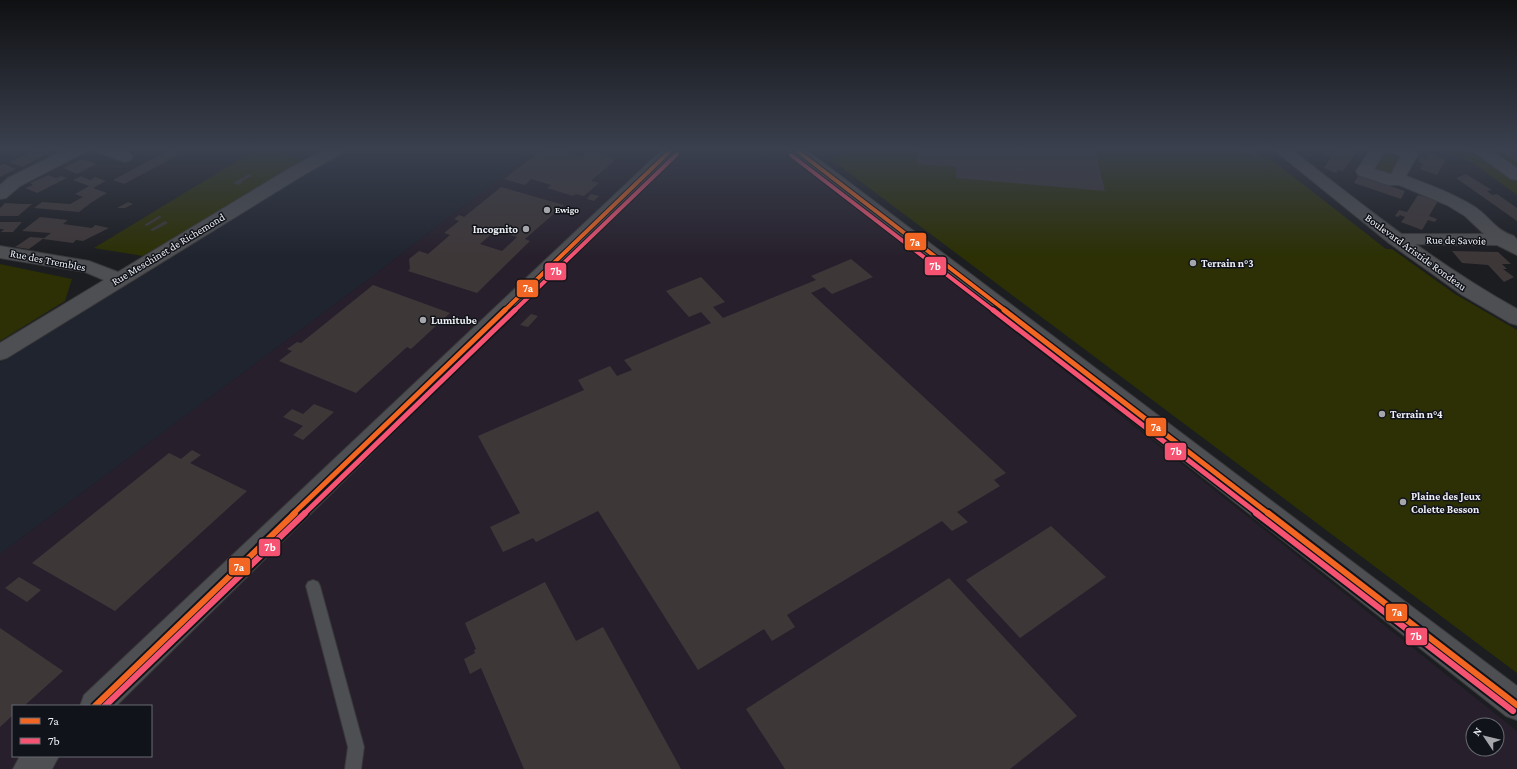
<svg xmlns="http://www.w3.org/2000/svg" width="1517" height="769" font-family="'Crimson Pro',serif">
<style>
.built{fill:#20242f}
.industrial{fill:#27202c;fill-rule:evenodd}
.green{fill:#2c3004}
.building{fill:#3e3738;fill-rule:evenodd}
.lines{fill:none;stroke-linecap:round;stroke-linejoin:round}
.service-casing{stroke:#39393c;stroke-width:2}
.minor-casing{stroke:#39393c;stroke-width:2}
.tertiary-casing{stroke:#39393c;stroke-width:2}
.secondary-casing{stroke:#39393c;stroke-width:2}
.service{fill:#4e4f52;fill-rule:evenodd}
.minor{fill:#4e4f52;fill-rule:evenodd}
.tertiary{fill:#4e4f52;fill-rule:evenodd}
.secondary{fill:#4e4f52;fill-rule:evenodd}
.bus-1-far2-casing{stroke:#11131a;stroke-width:6}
.bus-1-far1-casing{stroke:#11131a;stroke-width:8}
.bus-1-casing{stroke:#11131a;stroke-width:10}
.bus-2-far2-casing{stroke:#11131a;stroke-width:6}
.bus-2-far1-casing{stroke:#11131a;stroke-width:8}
.bus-2-casing{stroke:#11131a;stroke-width:10}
.bus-1-far2{stroke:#f26522;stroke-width:4}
.bus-1-far1{stroke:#f26522;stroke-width:5}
.bus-1{stroke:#f26522;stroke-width:6}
.bus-2-far2{stroke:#f65372;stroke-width:4}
.bus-2-far1{stroke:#f65372;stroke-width:5}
.bus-2{stroke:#f65372;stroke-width:6}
.poi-dot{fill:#a4a6ab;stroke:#11131a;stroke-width:1.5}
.labels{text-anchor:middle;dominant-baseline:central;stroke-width:3;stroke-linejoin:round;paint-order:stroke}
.far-poi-label{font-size:9px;font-weight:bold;fill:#eef0f5;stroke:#11131a;text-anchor:start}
.poi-label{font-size:11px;font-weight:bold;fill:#eef0f5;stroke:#11131a;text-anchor:start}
.street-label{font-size:11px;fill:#eef0f5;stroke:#11131a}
.line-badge{stroke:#11131a;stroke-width:1.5}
.badge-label{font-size:11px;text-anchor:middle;font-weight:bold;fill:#fff}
</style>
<rect width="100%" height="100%" fill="#1c1d21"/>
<path class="built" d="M348,149H538L373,276L0,554V362L302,174Z"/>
<path class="industrial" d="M538,149H786L1517,731V769H0V554L373,276ZM13,706H151V756H13ZM1473,725H1497V749H1473Z"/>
<path class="green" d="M257,149H271L312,163L143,256L94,248Z
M847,149H1258L1386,249H1392L1455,294L1517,330V673L829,158L848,153Z
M1379,149H1393L1410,154L1394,181L1364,171Z
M1438,149H1517V195L1473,163Z
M0,264L72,279L65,301L0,341Z"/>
<path class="building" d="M36,149H48L54,151L22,167L9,162Z
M171,149L184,152L124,184L113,180Z
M543,149H572L568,153L582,157L589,151L616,159L591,181L599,183L584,196L576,194L573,196L547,188L551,185L531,179L525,185L504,179Z
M918,149H1095L1105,191L956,178V167L917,164Z
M1244,149H1251L1261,157L1255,158Z
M1317,149L1335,152L1337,149H1359L1343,171L1338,170L1336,173L1324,168L1331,157L1324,155L1326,152Z
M1496,149H1513L1517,152V162Z
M1430,154L1446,159L1437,175L1420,169L1423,164L1418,162L1421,157L1426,159Z
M82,159L96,164L77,174L63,168Z
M4,164L16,169L0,177V166Z
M249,174L253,175L241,182L242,183L238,185L233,183Z
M1466,174L1492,190L1487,191L1492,195L1497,194L1517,208V221L1456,178Z
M48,175L56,178L61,176L67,178L37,193L25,188L33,185L30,183Z
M81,176L90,180L95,177L106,181L93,188L107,193L92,202L79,212L34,208L42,202L70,204L83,197L75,194L89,186L73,180Z
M1358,176L1381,183L1405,191L1401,199L1354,183Z
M501,187L564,205L525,239L530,241L477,293L408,271L410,269L409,259L419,251L428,254L450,235L444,233L459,221L454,219L459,215L464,217ZM495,231L517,237L502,251L480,244Z
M591,194L599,196L594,201L587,199Z
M1418,195L1438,201L1429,216L1437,219L1435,222L1428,220L1422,230L1401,222L1405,217L1400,215L1398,217L1395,216L1399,210L1407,212Z
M128,202L133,204L125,208H117Z
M5,203L23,204H32L18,216H0V208Z
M159,216L162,217L147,226L144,225Z
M40,217L68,220L63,224L92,228L95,225L109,228L83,241L76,240L73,243L43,239L51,233L22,231Z
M165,221L168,223L153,231L150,230Z
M0,222H22L13,232H1L4,229H0Z
M30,237L44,238L29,249L15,247Z
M1452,251L1498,252L1511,264H1502L1507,269H1503L1514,277L1504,282L1488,265L1462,263Z
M851,259L873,277L832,294L824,287L811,293L1006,473L994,480L1000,486L957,512L968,522L952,531L942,521L787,615L795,627L772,641L764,629L698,670L598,511L536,542L533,538L503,552L490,527L520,513L478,436L584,390L578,380L610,366L617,376L632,370L624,360L711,323L701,312L689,317L666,291L701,277L725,302L713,307L723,318L816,280L811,276Z
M373,285L450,313L411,349L407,347L356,393L279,361L292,351L287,349L297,342L301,343Z
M531,314L538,316L528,327L520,325Z
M314,404L334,412L303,440L293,435L303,426L283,417L292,409L303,414Z
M192,450L201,455L190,463L247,491L115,611L32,563L169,453L181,459Z
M1051,526L1106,577L1020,638L966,580Z
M19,577L41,590L27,602L5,588Z
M949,578L1077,716L1010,769H785L746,709Z
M545,582L576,641L603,627L681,769H524L481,668L470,674L464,659L475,653L474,650L476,649L465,623Z
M0,628L63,671L24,706H13V715L0,727Z"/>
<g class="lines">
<defs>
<path id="service" d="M313,580L318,582L320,586L364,747L361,769H345L348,747L306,586L308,582Z"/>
<path id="minor" d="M66,149H87L85,152L20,186L6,198L0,199V185L8,178Z
M96,149C108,149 126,146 133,157L131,160L125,162L98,152Z
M326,149H346L344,152L302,176L7,358L0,360V343L104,280L85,272L0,258V246L89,261L118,272L290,168Z
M1371,149L1416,151L1418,154L1406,176C1430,185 1454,194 1475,207C1490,217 1496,231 1514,236L1517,240V255L1497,245L1395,244L1389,243L1386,239L1389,235L1395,234H1484L1465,216L1447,205L1399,185H1388L1358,175L1356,171ZM1386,150L1401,156L1391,174L1374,169Z
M1470,149H1489L1517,168V180L1511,179Z"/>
<path id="tertiary" d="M787,149H805L1517,686V720L1506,716Z
M1273,149H1291C1364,206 1436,264 1517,309V325L1510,323L1462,295L1389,243Z"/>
<path id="secondary" d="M663,149H680L116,706H80L84,695Z
M20,756H59L52,769H13Z"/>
</defs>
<use href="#service" class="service-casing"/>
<use href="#minor" class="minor-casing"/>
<use href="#tertiary" class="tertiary-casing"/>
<use href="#secondary" class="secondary-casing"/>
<use href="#service" class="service"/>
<use href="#minor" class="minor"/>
<use href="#tertiary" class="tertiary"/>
<use href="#secondary" class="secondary"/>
<defs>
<path id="bus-1-far2" d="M795,149L1006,311
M504,311L672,149"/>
<path id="bus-1-far1" d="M1004,310L1269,514
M293,514L505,310"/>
<path id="bus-1" d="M1268,513L1517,705
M95,706L295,513"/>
<path id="bus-2-far2" d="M791,155L994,311
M514,311L677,154"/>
<path id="bus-2-far1" d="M993,310L1258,514
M304,514L515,310"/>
<path id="bus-2" d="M1256,513L1513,711
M105,706L305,513"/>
</defs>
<use href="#bus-1-far2" class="bus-1-far2-casing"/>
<use href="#bus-1-far1" class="bus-1-far1-casing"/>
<use href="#bus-1" class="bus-1-casing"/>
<use href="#bus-2-far2" class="bus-2-far2-casing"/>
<use href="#bus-2-far1" class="bus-2-far1-casing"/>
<use href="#bus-2" class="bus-2-casing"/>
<use href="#bus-1-far2" class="bus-1-far2"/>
<use href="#bus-1-far1" class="bus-1-far1"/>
<use href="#bus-1" class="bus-1"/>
<use href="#bus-2-far2" class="bus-2-far2"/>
<use href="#bus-2-far1" class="bus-2-far1"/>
<use href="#bus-2" class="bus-2"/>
</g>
<linearGradient id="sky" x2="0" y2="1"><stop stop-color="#0f1012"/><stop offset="0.58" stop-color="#3a404e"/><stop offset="1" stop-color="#3a404e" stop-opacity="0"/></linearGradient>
<rect width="1517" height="257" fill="url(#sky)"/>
<g class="poi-dot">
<circle cx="547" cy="210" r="4"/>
<circle cx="526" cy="229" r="4"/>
<circle cx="1193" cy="263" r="4"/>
<circle cx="423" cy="320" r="4"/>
<circle cx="1382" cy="414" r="4"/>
<circle cx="1403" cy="502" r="4"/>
</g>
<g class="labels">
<g class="far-poi-label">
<text x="555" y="210">Ewigo</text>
</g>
<g class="poi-label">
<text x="518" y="229" text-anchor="end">Incognito</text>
<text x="1201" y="263">Terrain n°3</text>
<text x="431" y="320">Lumitube</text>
<text x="1390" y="414">Terrain n°4</text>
<text x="1411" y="496">Plaine des Jeux<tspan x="1411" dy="13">Colette Besson</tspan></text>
</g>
<g class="street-label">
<text transform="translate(1456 240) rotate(1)">Rue de Savoie</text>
<text transform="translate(168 249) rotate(-31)">Rue Meschinet de Richemond</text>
<text transform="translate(1416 252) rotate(36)">Boulevard Aristide Rondeau</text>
<text transform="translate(48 260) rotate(11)">Rue des Trembles</text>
</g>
</g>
<g class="line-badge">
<rect x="904" y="232" width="23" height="19" rx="4" fill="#f26522"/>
<rect x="924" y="256" width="23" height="20" rx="4" fill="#f65372"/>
<rect x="544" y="262" width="23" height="19" rx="4" fill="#f65372"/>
<rect x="516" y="279" width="23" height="19" rx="4" fill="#f26522"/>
<rect x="1145" y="417" width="22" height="20" rx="4" fill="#f26522"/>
<rect x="1164" y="442" width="23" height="19" rx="4" fill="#f65372"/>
<rect x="258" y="538" width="23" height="19" rx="4" fill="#f65372"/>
<rect x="228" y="557" width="23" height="19" rx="4" fill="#f26522"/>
<rect x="1385" y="603" width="23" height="19" rx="4" fill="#f26522"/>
<rect x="1405" y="627" width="23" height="19" rx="4" fill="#f65372"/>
</g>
<g class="badge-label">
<text x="915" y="246">7a</text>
<text x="935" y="270">7b</text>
<text x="556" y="275">7b</text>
<text x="528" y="292">7a</text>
<text x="1156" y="431">7a</text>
<text x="1176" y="455">7b</text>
<text x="270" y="551">7b</text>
<text x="239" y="571">7a</text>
<text x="1397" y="616">7a</text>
<text x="1416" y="640">7b</text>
</g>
<rect x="12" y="705" width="140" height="52" fill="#11131a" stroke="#696b72"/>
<rect x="20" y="718" width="20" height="6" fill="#f26522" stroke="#696b72"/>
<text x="48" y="725" font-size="12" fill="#eef0f5">7a</text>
<rect x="20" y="738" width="20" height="6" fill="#f65372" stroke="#696b72"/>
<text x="48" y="745" font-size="12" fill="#eef0f5">7b</text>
<g transform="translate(1485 737) rotate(305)"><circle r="19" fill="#11131a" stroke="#696b72"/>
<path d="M0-3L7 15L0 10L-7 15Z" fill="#a4a6ab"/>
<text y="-6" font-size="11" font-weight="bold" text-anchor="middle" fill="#eef0f5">N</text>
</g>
</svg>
